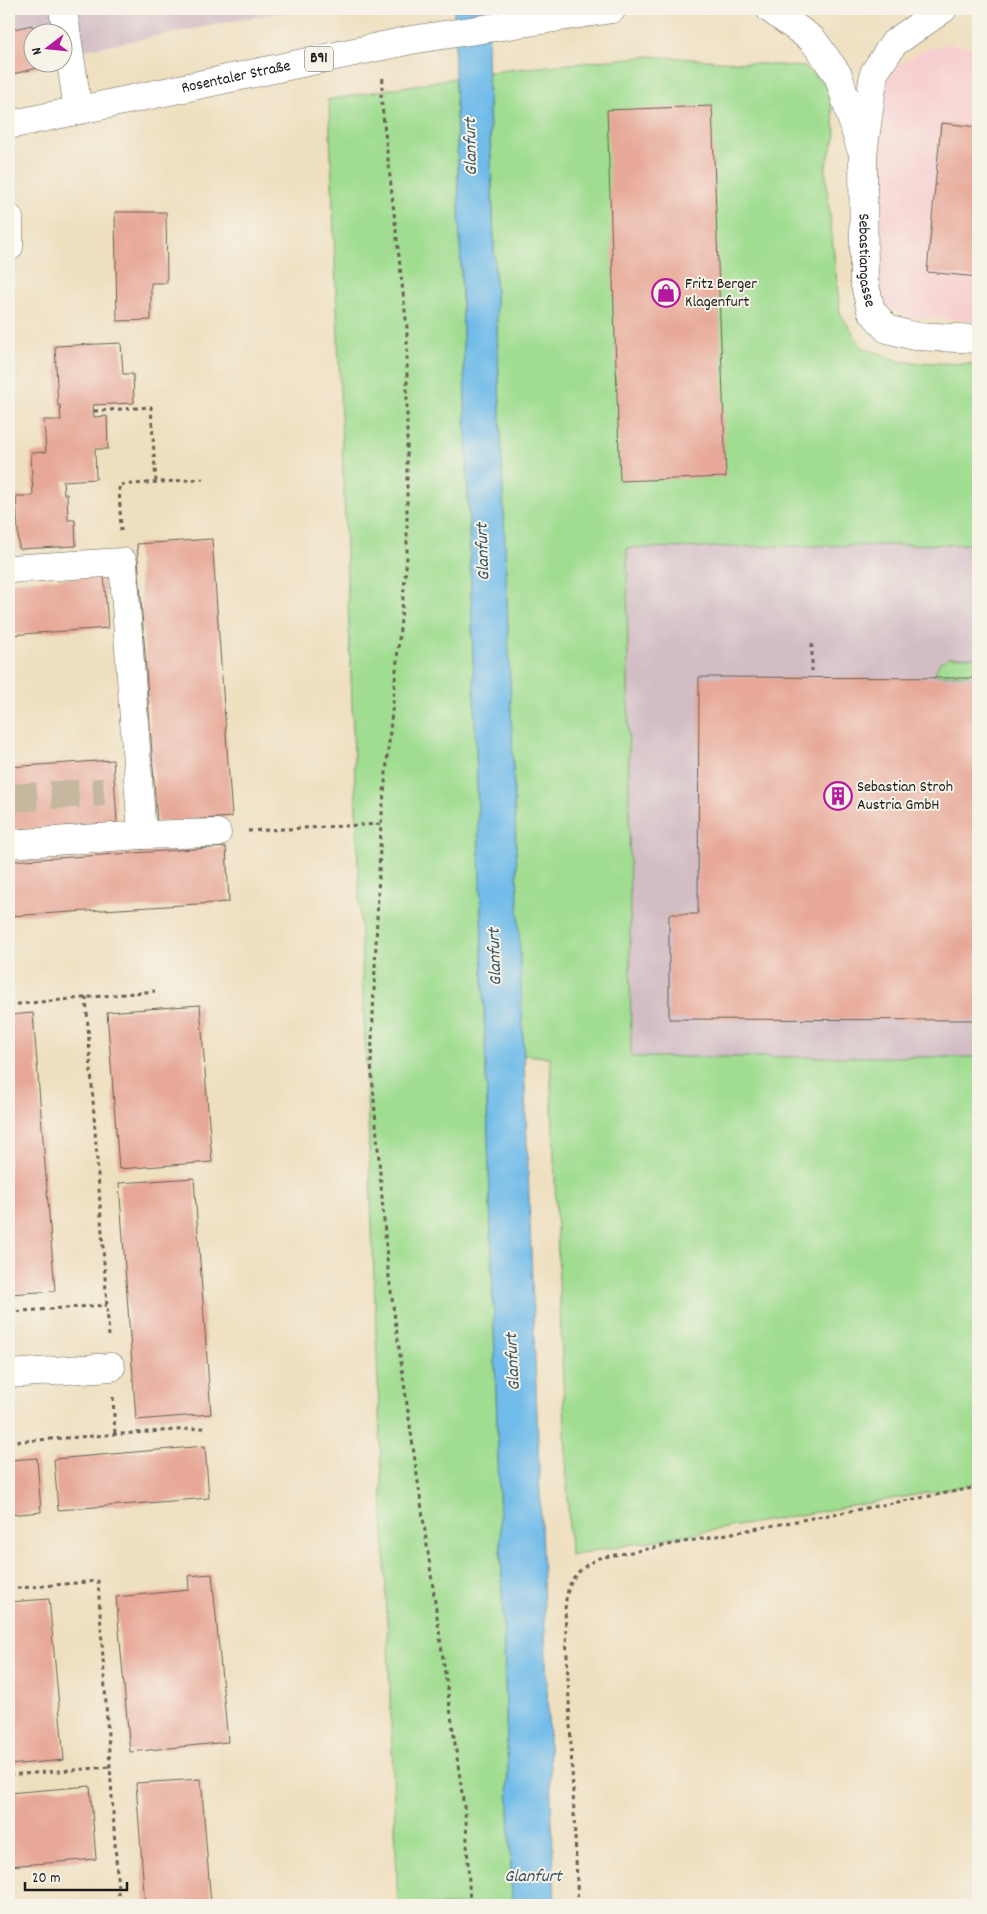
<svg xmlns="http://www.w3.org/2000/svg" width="987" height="1914" font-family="Dekko,sans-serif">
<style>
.built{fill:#f7cfd0}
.industrial{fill:#d2bdc5}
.green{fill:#a0dd91;stroke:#5e7c56}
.water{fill:#6fbbe9;stroke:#466c82}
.building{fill:#e7a898}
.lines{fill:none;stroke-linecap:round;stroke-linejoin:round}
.minor-tunnel{stroke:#c4b89e;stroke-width:28;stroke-dasharray:28 14;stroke-linecap:butt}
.minor-casing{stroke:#666055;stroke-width:29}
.major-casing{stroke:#666055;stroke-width:29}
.path{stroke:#666055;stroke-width:3;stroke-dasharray:4 4;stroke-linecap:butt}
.minor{stroke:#fff;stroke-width:28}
.major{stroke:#fff;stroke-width:28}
.labels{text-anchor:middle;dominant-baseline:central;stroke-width:4;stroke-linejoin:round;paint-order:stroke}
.shield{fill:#f7f3e8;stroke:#5e5c59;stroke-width:1}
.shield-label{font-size:15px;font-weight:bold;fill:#1c1c1c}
.street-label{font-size:16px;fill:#1c1c1c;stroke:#f7f3e8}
.poi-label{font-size:16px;fill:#1c1c1c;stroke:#f7f3e8;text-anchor:start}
.water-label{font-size:18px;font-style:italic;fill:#395464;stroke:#f7f3e8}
</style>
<rect width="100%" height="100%" fill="#f7f3e8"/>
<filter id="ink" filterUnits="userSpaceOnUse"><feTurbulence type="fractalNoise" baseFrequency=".02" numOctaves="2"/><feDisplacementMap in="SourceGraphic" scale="10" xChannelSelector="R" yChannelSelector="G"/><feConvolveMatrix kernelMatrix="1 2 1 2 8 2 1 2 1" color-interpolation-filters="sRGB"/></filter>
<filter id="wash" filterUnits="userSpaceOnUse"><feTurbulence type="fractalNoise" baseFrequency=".0096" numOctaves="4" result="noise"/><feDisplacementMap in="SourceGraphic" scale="20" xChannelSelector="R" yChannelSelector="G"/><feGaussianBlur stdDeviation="1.12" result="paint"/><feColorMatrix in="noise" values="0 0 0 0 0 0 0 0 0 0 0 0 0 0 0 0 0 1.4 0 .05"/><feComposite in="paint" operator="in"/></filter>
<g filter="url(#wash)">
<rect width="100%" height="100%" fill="#eedfbf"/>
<path class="built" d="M946,44L978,48V320L909,318L886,306L878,281L877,108L881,86L897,67L919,52Z"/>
<path class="industrial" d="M9,9H298L63,54L62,32H32V60L9,65Z
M978,544V1057L631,1058L627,547Z"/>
<path class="green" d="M651,56L804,67L828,87L836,135L825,168L840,313L862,347L902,362L978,364V544L627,548L631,1057H978V1484L570,1555L550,1057L523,1055L488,72Z
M455,78L512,1905H398L329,104L327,100Z
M950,657H978V675H934L940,662Z"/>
<path class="water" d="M454,9H492L487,54L555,1905H512L455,78Z"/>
<g id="blocks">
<path class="building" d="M32,25L34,32L32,62H41L42,67L9,75V30Z
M712,106L726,477L620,481L607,110Z
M941,123L978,127V277L927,272Z
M115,212H166L167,283H151V320L117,321Z
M121,343L123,374H133L134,403L93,405L94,417L107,416L108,449H95L96,479L63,481L64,494H67L68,520H75L76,546L19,549L16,496H33L31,453L46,452L44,420H61L60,405L58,406L55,346Z
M212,539L232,817L157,822L137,544Z
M104,575L108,628L9,635V582Z
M699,677L978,678V1020L669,1019V914H698Z
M113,760L117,823L9,830V767Z
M226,847L229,902L9,916V861Z
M200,1005L212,1162L119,1169L107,1012Z
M33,1013L55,1291L9,1294V1015Z
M194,1178L211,1414L136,1420L119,1183Z
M205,1446L209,1498L58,1510L54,1459Z
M37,1458L41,1512L9,1515V1460Z
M212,1574L228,1742L130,1752L116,1597L189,1590L188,1576Z
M49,1599L64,1760L9,1765V1602Z
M201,1779L211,1905H145L136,1783Z
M90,1786L96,1859L9,1866V1793Z"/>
</g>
</g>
<g filter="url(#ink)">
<use href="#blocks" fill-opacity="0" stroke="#666055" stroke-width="1"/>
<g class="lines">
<path class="minor-tunnel" d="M9,798L104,792"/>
<defs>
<g id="minor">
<path d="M63,9L78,110"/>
<path d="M770,9L813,40L838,75L860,146"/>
<path id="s1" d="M943,9L894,43L874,73L863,154L864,281L871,310L887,329L914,336L978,339"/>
<path d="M9,218V247"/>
<path d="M9,569L123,562L142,835"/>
<path d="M9,844L142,835L217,833"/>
<path d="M9,1374L111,1367"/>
</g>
<g id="major">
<path id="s2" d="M9,125L411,40L612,9"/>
</g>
</defs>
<use href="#minor" class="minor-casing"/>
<use href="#major" class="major-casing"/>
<path class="path" d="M383,78L381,97L407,328V557L381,824L371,1063L388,1270L466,1821L470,1905
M94,411L151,407L156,483
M121,531L119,485L203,479
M812,644V671
M248,831L381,824
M86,997L109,1336
M9,1005L155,991
M9,1312L107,1305
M113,1397L115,1434
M9,1442L204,1428
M9,1589L98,1581L119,1905
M9,1775L110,1767
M70,1905L119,1902
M578,1905L565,1610C567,1581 574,1571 599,1558L978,1487"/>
<use href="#minor" class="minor"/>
<use href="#major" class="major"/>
</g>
</g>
<defs>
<symbol id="shop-ring" viewBox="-11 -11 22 22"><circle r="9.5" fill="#f7f3e8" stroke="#b5179e" stroke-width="1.5"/><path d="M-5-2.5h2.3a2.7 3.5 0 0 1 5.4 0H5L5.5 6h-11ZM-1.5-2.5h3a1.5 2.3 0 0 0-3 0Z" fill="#b5179e"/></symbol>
<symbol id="building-ring" viewBox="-11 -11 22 22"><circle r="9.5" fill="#f7f3e8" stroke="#b5179e" stroke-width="1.5"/><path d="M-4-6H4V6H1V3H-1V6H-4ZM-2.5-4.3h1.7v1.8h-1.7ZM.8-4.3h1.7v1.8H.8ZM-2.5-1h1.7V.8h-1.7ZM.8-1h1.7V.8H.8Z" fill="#b5179e"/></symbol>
</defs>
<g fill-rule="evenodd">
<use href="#shop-ring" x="650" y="277" width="32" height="32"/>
<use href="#building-ring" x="822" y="780" width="32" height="32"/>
</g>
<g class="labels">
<rect class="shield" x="305" y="46.5" width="28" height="25" rx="4"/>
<g class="shield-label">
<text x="319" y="59">B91</text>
</g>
<g class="street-label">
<text stroke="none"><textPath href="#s2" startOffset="232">Rosentaler Straße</textPath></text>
<text stroke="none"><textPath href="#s1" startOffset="284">Sebastiangasse</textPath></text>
</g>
<g class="poi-label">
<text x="685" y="284">Fritz Berger<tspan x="685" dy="18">Klagenfurt</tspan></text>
<text x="857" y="787">Sebastian Stroh<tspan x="857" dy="18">Austria GmbH</tspan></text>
</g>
<g class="water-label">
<text transform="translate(472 147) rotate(-91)">Glanfurt</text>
<text transform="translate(484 552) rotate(-92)">Glanfurt</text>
<text transform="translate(496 957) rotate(-92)">Glanfurt</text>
<text transform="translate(514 1362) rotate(-93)">Glanfurt</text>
<text x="533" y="1877">Glanfurt</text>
</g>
</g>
<rect width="987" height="1914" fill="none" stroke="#f7f3e8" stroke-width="30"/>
<g transform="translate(48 48) rotate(254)"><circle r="24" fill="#f7f3e8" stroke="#9f9d96"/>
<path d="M0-4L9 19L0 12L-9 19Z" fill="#b5179e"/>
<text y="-8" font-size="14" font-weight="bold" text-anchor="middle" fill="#1c1c1c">N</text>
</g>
<path d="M25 1882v8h102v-8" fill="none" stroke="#1c1c1c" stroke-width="2.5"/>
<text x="32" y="1882" font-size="15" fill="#1c1c1c" stroke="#f7f3e8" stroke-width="4" paint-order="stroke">20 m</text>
</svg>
